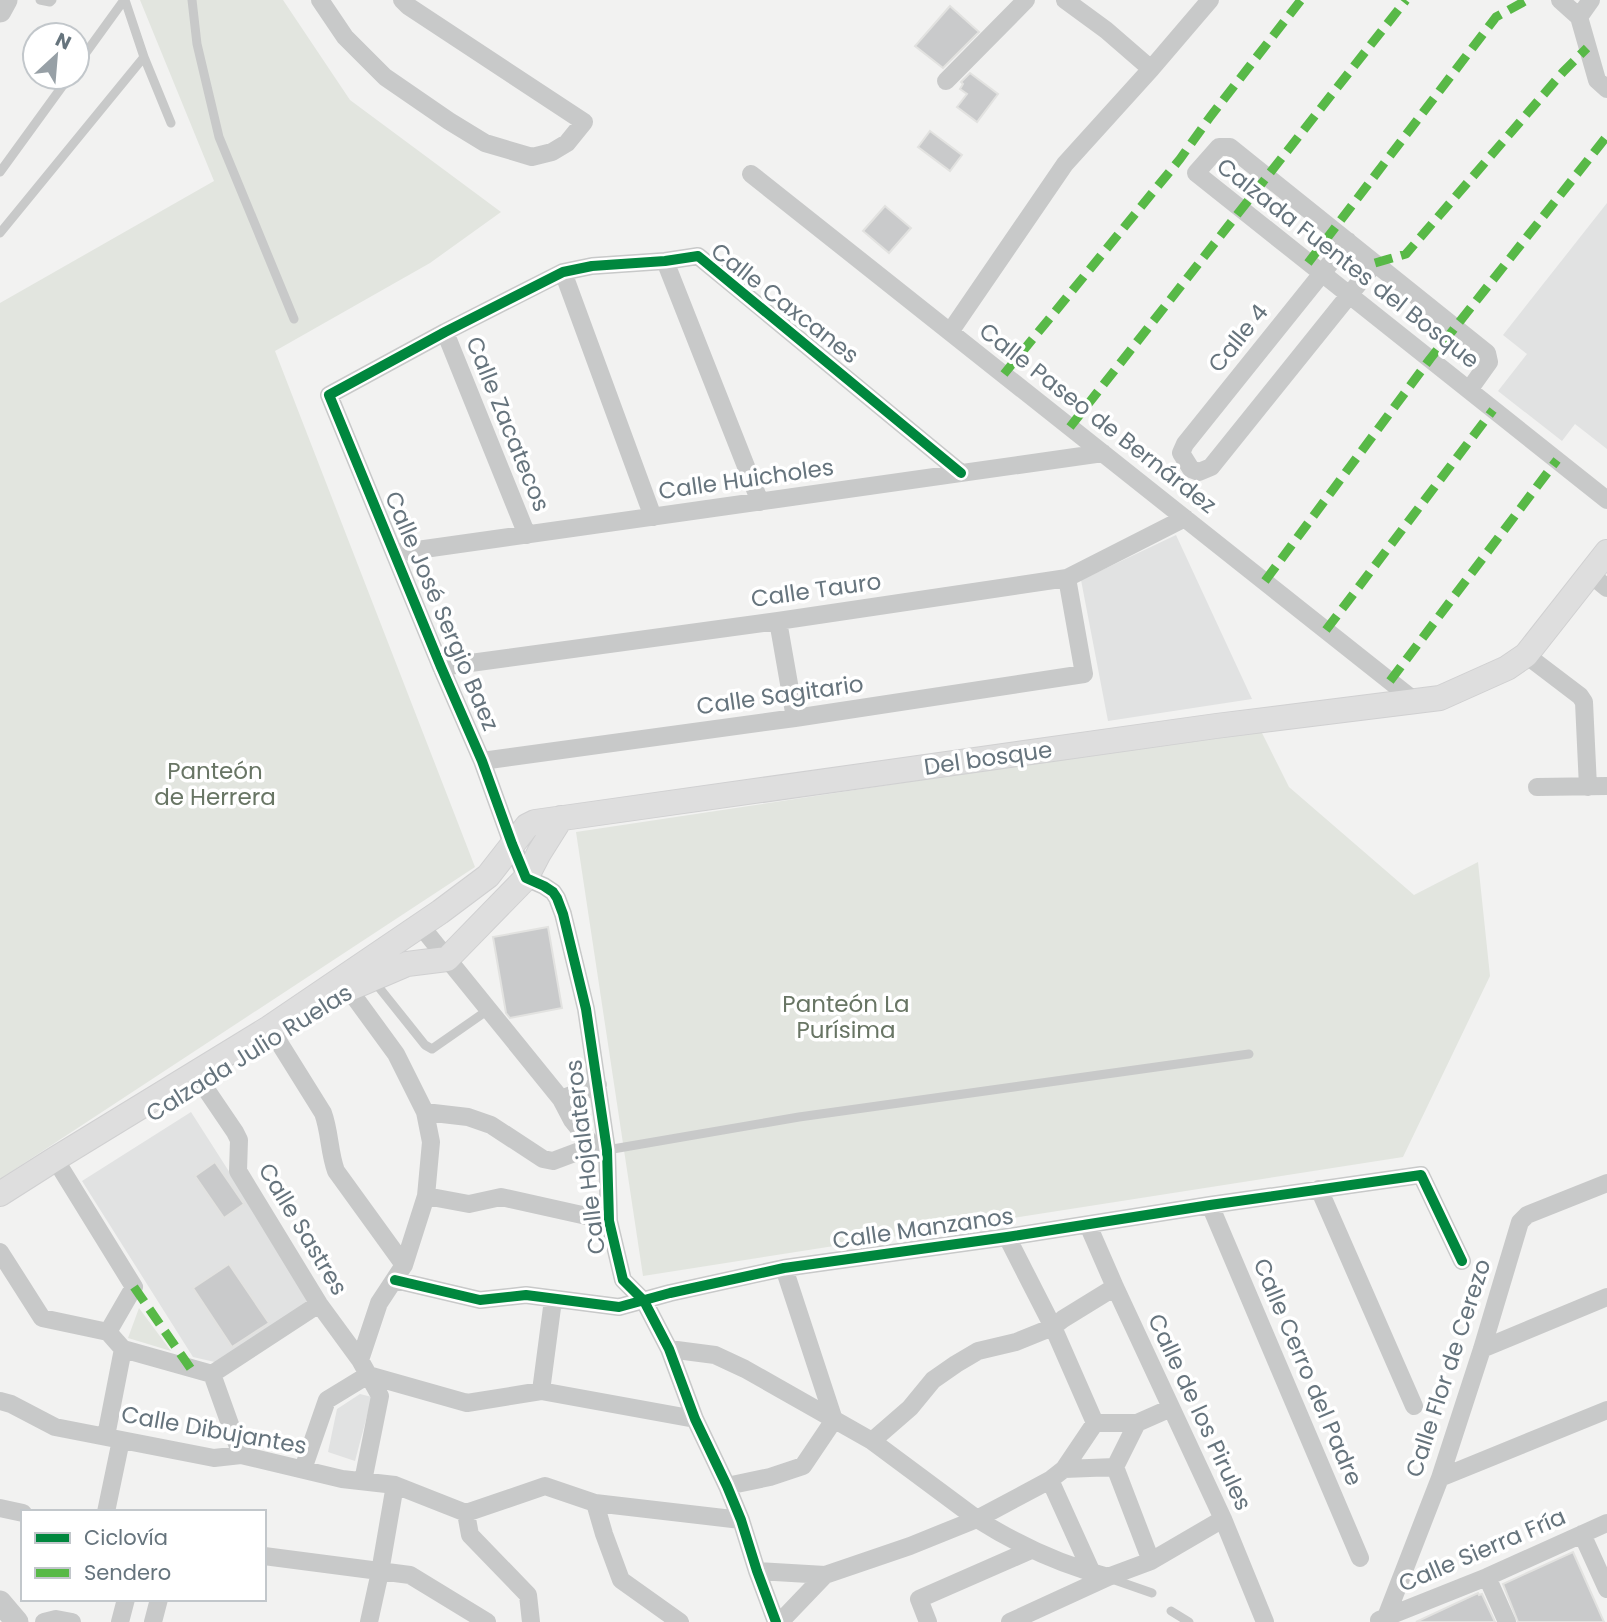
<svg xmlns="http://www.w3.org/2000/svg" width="1607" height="1622" font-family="Poppins,sans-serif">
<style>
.built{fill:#e1e2e2}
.green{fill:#e2e5df}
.building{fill:#c9cacb;stroke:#e2e2e0;stroke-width:2}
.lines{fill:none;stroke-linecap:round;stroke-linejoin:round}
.secondary-casing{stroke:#d0d0d1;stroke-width:26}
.service{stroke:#c8c9c9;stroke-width:9}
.minor{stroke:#c8c9c9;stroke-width:18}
.tertiary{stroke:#c8c9c9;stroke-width:23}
.secondary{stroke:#dedede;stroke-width:24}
.quiet{stroke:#58b947;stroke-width:9;stroke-dasharray:18 9;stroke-linecap:butt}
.cycleway-casing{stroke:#fff;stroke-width:15}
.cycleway{stroke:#00873e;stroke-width:10}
.labels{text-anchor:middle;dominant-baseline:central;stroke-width:7;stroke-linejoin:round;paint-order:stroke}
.street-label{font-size:23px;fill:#66747d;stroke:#fff}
.park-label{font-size:23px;fill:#687564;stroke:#fff}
</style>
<rect width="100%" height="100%" fill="#f2f2f1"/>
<path class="built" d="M1607,203V449L1575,424L1562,441L1498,391L1527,354L1503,335Z
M1176,535L1252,699L1108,721L1081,580Z
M191,1112L313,1303L219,1363L193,1357L82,1181Z
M360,1394L372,1397L355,1461L328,1452L337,1409Z"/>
<path class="green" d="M140,0H283L350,100L501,212L430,263L275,351L475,867L0,1179V303L214,181Z
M1260,729L1289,787L1414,895L1478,862L1490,976L1403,1157L643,1276L576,832Z
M139,1308L171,1351L128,1338Z"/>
<path class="building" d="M950,6L979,32L943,68L915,46Z
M970,73L998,94L977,122L957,107L967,94L960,89L963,84L961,82Z
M930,131L962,155L950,171L918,147Z
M885,206L911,228L889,253L863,231Z
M548,927L562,1008L510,1018L506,1013L493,937Z
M215,1162L244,1204L224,1218L195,1176Z
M229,1264L269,1323L232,1347L193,1288Z
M1573,1552L1604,1622H1518L1503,1584Z
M1478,1593L1479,1595L1482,1594L1495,1622H1416Z"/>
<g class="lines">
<defs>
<path id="secondary" d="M344,991L407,964L447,959L526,878L539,853L561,818
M0,1194L55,1159L269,1028L440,912L488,876L527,826L535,822L1216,726L1440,698L1507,668L1526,655L1607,552"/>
</defs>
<use href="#secondary" class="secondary-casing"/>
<path class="service" d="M40,0L50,2L52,0
M125,0L144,57L171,123
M192,0L197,44L219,137L294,319
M77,65L124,0
M0,172L69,77
M0,233L144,57
M373,980L425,1045L432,1049L488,1010
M607,1150L799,1117L1249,1054
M1109,1578L1152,1593
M1171,1611L1189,1622"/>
<path class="minor" d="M320,0L345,37L385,77L449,121L485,143L532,157L552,152L567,143L584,122L408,6L402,0
M1065,0L1106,30L1151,69
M1560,0L1579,17L1597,80L1607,89
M1579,17L1591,0
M946,81L1026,0
M751,174L1415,701
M1348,241L1185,444L1181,453L1191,469L1199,472L1211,467L1375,263
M665,261L760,502
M563,272L653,517
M445,332L527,535
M950,332L1065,164L1151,69L1210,0
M1469,390L1489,362L1487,353L1230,147H1219L1196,173L1607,500
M396,553L1103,453
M1590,574L1607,588
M778,621L795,718
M1526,655L1580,696L1584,702L1588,787
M441,667L778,621L1067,578L1185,518
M482,761L795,718L1084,674L1067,578
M1537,787L1607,786
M420,925L561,1099L572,1120L593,1146L607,1150
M342,980L396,1054L425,1112L431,1142L426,1196L404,1265L379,1303L360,1360
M269,1028L275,1036L323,1113C330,1132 329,1152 336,1171L404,1265
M195,1073L235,1132L239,1140L238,1171L319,1304L360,1360L380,1396L363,1481
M561,1099L598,1085
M425,1112L468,1117L491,1125L543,1159L553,1161L593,1146
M55,1159L134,1287L108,1332L123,1349
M1319,1189L1414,1406
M426,1196L469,1204L501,1197L609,1221
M1210,1205L1360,1558
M1088,1225L1115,1287L1223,1519L1265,1622
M1007,1237L1053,1327L1095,1423
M0,1252L42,1318L108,1332
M395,1280L480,1300L526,1295L619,1307L670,1293L784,1268L1007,1237L1210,1205L1421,1175L1462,1261
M123,1349L212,1374
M669,1349L715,1355L745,1369L872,1441L977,1519C1018,1545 1061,1565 1108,1577
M1482,1349L1607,1297
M212,1374L319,1304
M212,1374L241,1455
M541,1391L553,1300
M0,1401L11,1404L55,1427L214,1458L241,1455L342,1479L395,1485L466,1513L545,1486L595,1503L604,1534L621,1580L680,1622
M106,1436L123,1349
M872,1441L910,1408L933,1380L956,1364L978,1351L1016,1342L1053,1327L1063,1319L1115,1287
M1115,1467L1137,1423
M303,1469L327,1400L368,1375L467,1403L541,1391L695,1419
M1064,1469L1115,1467L1151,1561
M1440,1478L1607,1410
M1050,1480L1092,1573
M727,1486L770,1477L803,1466L834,1420L784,1268
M595,1503L741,1520
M0,1508L23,1513
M106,1512L121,1440
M466,1513L470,1535L528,1595L531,1622
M1582,1534L1607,1589
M264,1556L410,1575L487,1622
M757,1571L825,1575L910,1546L977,1519L1050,1480L1064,1469L1095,1423H1137L1171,1408
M1487,1577L1507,1622
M1379,1620L1487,1577L1607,1523
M44,1622L56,1619L72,1622
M120,1622L126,1599
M153,1622L159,1599
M369,1622L380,1572L395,1485
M776,1622L757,1571L741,1520L727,1486L695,1419L669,1349L644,1301L623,1280L609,1221L607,1150L586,1009L563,914L557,898L553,892L544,886L526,878L512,844L482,761L441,667L329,395L445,332L563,272L592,266L665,261L698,256L961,473
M780,1622L825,1575
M928,1622L919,1599L1031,1550
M1010,1622L1108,1577L1151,1561L1223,1519
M1388,1622L1386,1617L1440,1478L1482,1349L1520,1222L1527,1215L1607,1183"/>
<path class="tertiary" d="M0,11L6,0
M0,1602L17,1622"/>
<use href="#secondary" class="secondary"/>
<path class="quiet" d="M1308,263L1496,17L1527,0
M1375,263L1406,254L1563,72L1587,48
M1004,374L1180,159L1210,117L1301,0
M1070,427L1406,0
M1265,581L1430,359L1607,136
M1326,630L1493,410
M1390,681L1557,460
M134,1287L191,1369"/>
<defs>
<path id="cycleway" d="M395,1280L480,1300L526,1295L619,1307L670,1293L784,1268L1007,1237L1210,1205L1421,1175L1462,1261
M776,1622L757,1571L741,1520L727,1486L695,1419L669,1349L644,1301L623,1280L609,1221L607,1150L586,1009L563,914L557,898L553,892L544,886L526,878L512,844L482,761L441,667L329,395L445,332L563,272L592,266L665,261L698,256L961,473"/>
</defs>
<use href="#cycleway" class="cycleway-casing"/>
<use href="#cycleway" class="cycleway"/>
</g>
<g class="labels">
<g class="street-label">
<text transform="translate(1348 263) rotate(38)">Calzada Fuentes del Bosque</text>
<text transform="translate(785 303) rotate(38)">Calle Caxcanes</text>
<text transform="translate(1238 338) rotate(-51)">Calle 4</text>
<text transform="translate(1098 418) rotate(38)">Calle Paseo de Bernárdez</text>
<text transform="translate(508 424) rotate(68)">Calle Zacatecos</text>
<text transform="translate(746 479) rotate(-8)">Calle Huicholes</text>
<text transform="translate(816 590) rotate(-8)">Calle Tauro</text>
<text transform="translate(442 611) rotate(67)">Calle José Sergio Baez</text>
<text transform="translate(780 695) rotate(-8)">Calle Sagitario</text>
<text transform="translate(988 758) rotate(-8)">Del bosque</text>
<text transform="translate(249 1053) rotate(-32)">Calzada Julio Ruelas</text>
<text transform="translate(585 1157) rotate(-97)">Calle Hojalateros</text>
<text transform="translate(923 1228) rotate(-8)">Calle Manzanos</text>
<text transform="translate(303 1229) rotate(59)">Calle Sastres</text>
<text transform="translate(1448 1368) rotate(-72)">Calle Flor de Cerezo</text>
<text transform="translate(1308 1372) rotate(67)">Calle Cerro del Padre</text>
<text transform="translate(1200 1412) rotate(65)">Calle de los Pirules</text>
<text transform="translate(214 1430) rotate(10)">Calle Dibujantes</text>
<text transform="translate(1482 1550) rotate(-23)">Calle Sierra Fría</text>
</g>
<g class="park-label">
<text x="215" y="771">Panteón<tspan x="215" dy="26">de Herrera</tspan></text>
<text x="846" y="1004">Panteón La<tspan x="846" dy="26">Purísima</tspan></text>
</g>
</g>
<rect x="21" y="1510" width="245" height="91" fill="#ffffff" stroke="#c2c7cb" stroke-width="2"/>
<rect x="35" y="1533" width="35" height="10" fill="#00873e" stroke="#c2c7cb" stroke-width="2"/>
<text x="84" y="1545" font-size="21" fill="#66747d">Ciclovía</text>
<rect x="35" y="1568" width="35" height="10" fill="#58b947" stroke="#c2c7cb" stroke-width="2"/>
<text x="84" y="1580" font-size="21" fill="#66747d">Sendero</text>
<g transform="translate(56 56) rotate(26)"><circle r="33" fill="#ffffff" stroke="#c2c7cb" stroke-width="2"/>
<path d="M0-5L12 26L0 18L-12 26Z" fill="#97a0a6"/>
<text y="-10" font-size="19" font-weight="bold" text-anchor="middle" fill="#66747d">N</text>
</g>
</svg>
